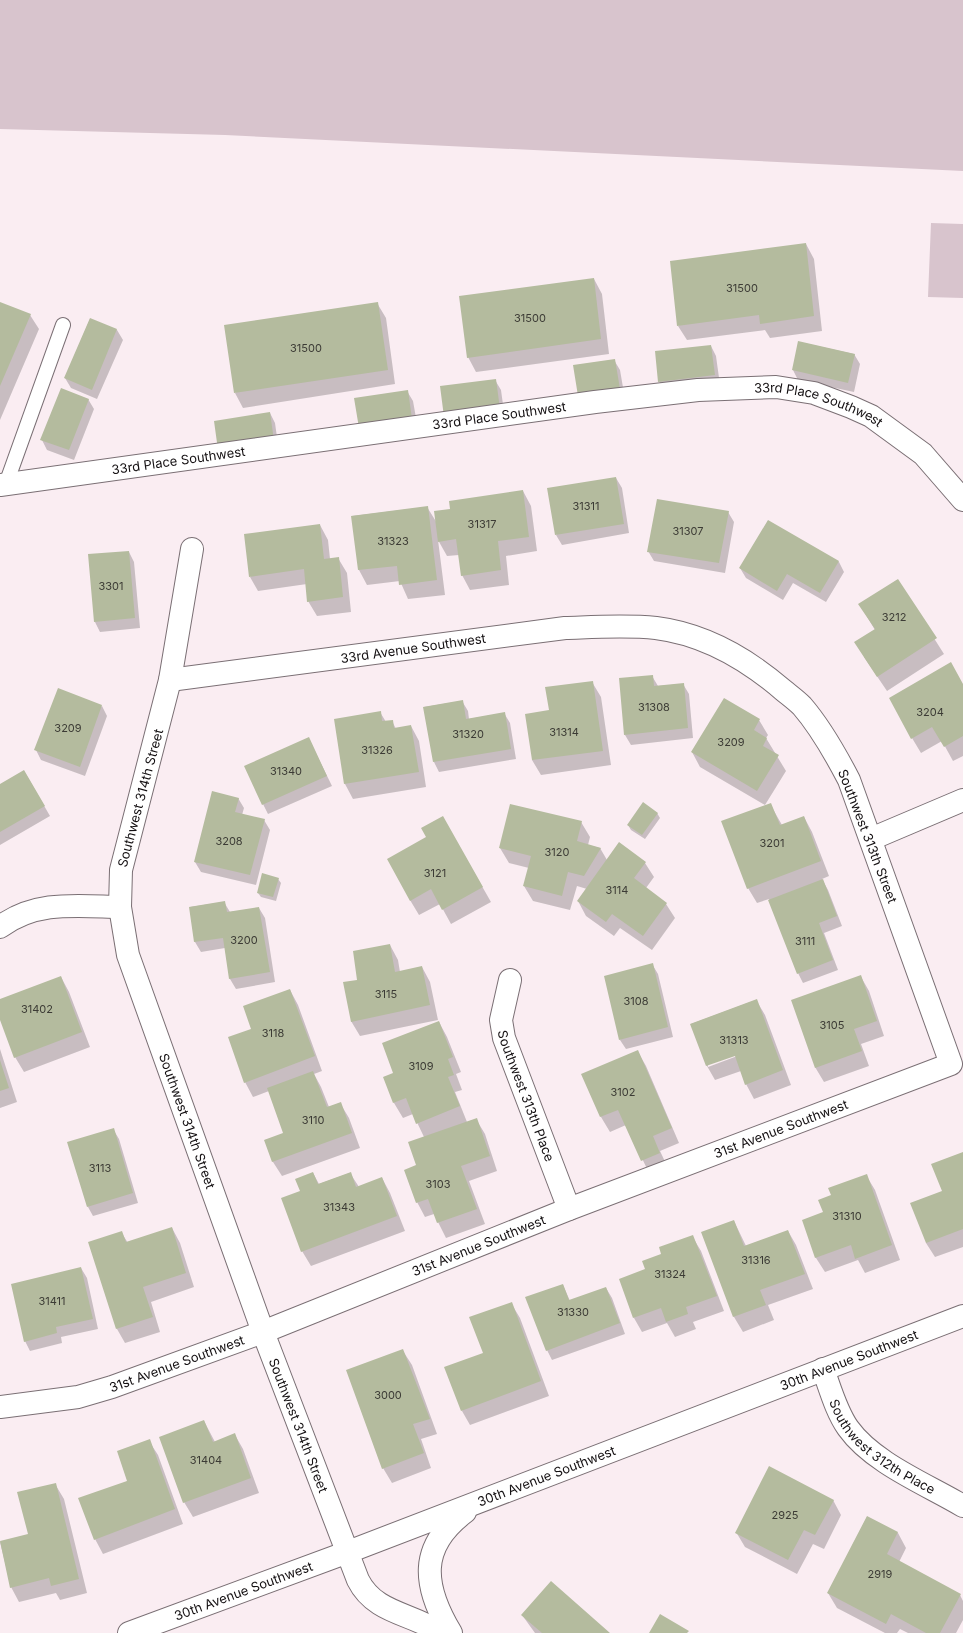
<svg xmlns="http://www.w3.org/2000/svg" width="963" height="1633" font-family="Inter,sans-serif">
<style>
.green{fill:#d8c4cd}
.shadow{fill:#0003;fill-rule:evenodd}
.building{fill:#b4bb9e}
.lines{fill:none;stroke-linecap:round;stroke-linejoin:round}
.service-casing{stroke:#7a6f74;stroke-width:16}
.minor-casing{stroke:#7a6f74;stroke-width:24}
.service{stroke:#fff;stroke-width:14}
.minor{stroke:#fff;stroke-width:22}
.labels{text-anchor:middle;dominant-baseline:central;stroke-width:4;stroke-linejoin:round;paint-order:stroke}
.number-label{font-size:11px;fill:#3c3b35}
.street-label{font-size:13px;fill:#141012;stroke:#fff}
</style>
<rect width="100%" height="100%" fill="#faedf2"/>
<path class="green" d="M0,0H963V171L225,135L0,129Z
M931,223L963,224V298L928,297Z"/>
<path class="shadow" d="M806,244L814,259L822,331L770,338L765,330L687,340L678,326Z
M594,279L602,294L609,354L476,372L468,357Z
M0,303L30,315L39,329L0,420Z
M377,303L386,318L395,384L243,408L235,393Z
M90,319L117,330L123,340L97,399L71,388L65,378Z
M799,342L854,354L860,364L854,392L798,380L793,370Z
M711,346L716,356L720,385L665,391L659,381Z
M614,360L620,370L625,399L579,396Z
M495,380L501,390L505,419L451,426Z
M407,391L413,401L418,429L355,399Z
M88,399L94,409L74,460L47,450L42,440Z
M270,413L275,423L279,451L224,460Z
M616,478L622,488L629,533L562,545L556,535Z
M523,491L531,506L537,551L506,556L509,585L470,590L462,575L459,555L447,556L438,540L445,595L408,599L400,581L367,585L359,570L352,516L427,507L437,523Z
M728,512L734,522L725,573L654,561L648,551Z
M768,521L839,562L844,572L826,602L793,583L783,600L746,578L740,568Z
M320,525L328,540L330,559L338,558L347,573L351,612L317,616L308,601L307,584L258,591L250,577Z
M129,552L134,562L140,628L100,632L95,622Z
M897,580L944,654L887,691L864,657L875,630L860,605Z
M652,676L658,686L683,684L689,694L693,738L631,745L625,735Z
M592,682L601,697L611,765L541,775L532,760L550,711Z
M963,685V756L953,761L942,741L921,753L912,738Z
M462,701L468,711L469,719L504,713L510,723L516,759L439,772L434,762L424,707Z
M102,706L107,716L85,776L41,760L36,750Z
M380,712L386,722L392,721L396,729L411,726L419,741L426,787L353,799L345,784L335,720Z
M759,720L768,735L766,738L786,771L765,805L700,767L692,752Z
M309,739L332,786L268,814L263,804Z
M24,771L50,816L0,845V785Z
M238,798L244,808L242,815L264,820L270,830L256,885L201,872L195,862Z
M770,804L782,825L804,817L812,832L829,876L822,879L828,890L842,926L824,933L838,970L803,983L798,973L769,899L757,903L748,888Z
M657,813L660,818L645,839L631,830L628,825Z
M581,822L590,837L588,845L600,848L607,860L645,863L654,877L646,888L666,904L675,918L652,950L620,928L614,936L586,916L578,901L587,889L577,886L570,910L533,901L524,886L529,868L509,863L500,848Z
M451,832L491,902L451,924L440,904L419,915L410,900Z
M278,879L281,883L276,901L261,897L258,893Z
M224,902L230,912L259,908L265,918L275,982L236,989L230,979L225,948L201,952L195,942L190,907Z
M390,945L398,960L400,972L422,967L430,982L438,1020L360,1036L351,1021L359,980Z
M652,964L658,974L673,1037L626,1049L620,1040Z
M61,977L69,992L90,1047L24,1072L15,1057L0,1017V1000Z
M861,977L869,991L884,1036L861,1044L869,1066L824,1082L815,1067Z
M290,990L298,1005L322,1071L314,1074L321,1087L329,1107L340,1103L349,1118L360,1148L282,1176L273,1162L265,1140L285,1134L269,1091L253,1097L245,1082Z
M756,1000L765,1015L791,1085L754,1099L746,1084L741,1071L715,1080L707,1066L691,1024ZM739,1053L740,1055L708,1067V1064Z
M439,1022L447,1037L461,1072L456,1074L462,1090L455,1092L467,1122L476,1119L485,1134L497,1171L469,1181L485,1224L446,1238L434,1214L425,1217L417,1202L418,1166L424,1137L413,1114L403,1118L394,1103L384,1077L395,1074Z
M0,1049L17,1102L0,1108Z
M638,1052L646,1066L679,1143L660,1151L668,1168L650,1175L626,1125L610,1132L601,1117L583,1075Z
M113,1129L119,1139L138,1203L93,1216L88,1207Z
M963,1153V1247L935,1257L926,1243L943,1191Z
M313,1173L319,1184L350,1173L359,1187L382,1178L390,1193L405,1231L311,1266L302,1251L301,1192Z
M866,1175L875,1190L900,1260L865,1273L858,1260L825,1272L816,1258L804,1220L824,1213L832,1196Z
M734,1221L746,1246L788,1231L796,1245L813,1289L768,1305L774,1320L743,1332L734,1317L702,1233Z
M172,1228L180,1243L194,1287L151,1302L160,1332L125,1343L117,1329L121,1232L128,1243Z
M692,1236L701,1251L724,1311L693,1322L696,1329L675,1337L667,1323L642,1332L634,1318L646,1270L663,1255Z
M81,1268L87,1278L98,1329L61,1337L62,1343L30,1351L25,1341Z
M563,1285L570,1301L606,1288L612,1298L625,1334L552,1360L547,1350Z
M511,1303L520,1318L549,1396L470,1425L462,1411Z
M403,1351L412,1365L437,1434L421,1439L431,1468L392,1483L383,1468Z
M204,1421L215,1442L235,1435L243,1449L259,1493L193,1517L184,1502Z
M149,1441L158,1455L183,1524L103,1554L95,1539Z
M55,1484L64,1499L87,1593L60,1600L56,1593L19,1602L11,1587L0,1542L29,1535Z
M833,1500L841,1515L824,1549L813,1544L797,1574L745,1547L736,1532Z
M867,1517L898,1533L906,1548L899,1562L960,1595L963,1601V1620L956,1633H908L900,1629L897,1633H885L837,1608L828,1593Z
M522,1615L609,1633H535Z"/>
<path class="building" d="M806,243L814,316L760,324L759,315L677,326L670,261Z
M594,278L601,339L467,358L459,296Z
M0,302L31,314L0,386Z
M378,302L388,370L234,393L224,325Z
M90,318L117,329L92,390L64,378Z
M798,341L855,354L848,383L792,370Z
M711,345L715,375L658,382L655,351Z
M615,359L620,389L578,396L573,365Z
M496,379L500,409L444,417L440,386Z
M61,388L89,399L69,450L40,440Z
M408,390L412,419L359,428L354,398Z
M270,412L274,441L218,450L214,421Z
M616,477L624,524L555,535L547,488Z
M523,490L529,537L498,541L501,570L461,576L456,539L438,542L434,511L450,509L449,501Z
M657,499L729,511L719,563L647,552Z
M428,506L437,580L399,585L397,566L358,570L351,516Z
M768,520L839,561L820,593L787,574L777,591L739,568Z
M320,524L324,559L339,557L343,597L307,602L304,569L249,577L244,534Z
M129,551L135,618L94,622L88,554Z
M898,579L937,638L877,677L854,642L875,629L858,604Z
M951,662L963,684V736L944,747L932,727L911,739L889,698Z
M653,675L654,686L684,683L688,728L624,735L619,678Z
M593,681L603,751L532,760L525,714L549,710L545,687Z
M58,688L102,705L80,767L34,750Z
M724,698L760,719L754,730L767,738L763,746L779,755L757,791L691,752Z
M463,700L466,719L505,712L511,749L433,762L423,707Z
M381,711L382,721L393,720L394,728L411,725L419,772L344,784L334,719Z
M309,737L327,776L262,805L244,766Z
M24,770L45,806L0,832V784Z
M212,791L239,798L235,812L265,819L250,875L194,862Z
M643,802L658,813L642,835L627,825Z
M771,803L780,825L804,816L821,861L747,889L721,821Z
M510,804L582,821L577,841L601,848L584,876L568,872L562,896L523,886L531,856L499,848Z
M443,816L483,887L442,910L431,889L410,901L387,859L426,837L421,828Z
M619,842L646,862L634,878L667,903L643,936L612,914L606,922L577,901Z
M262,873L279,878L273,897L257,893Z
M823,879L837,916L819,923L833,960L797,974L768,900Z
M225,901L227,912L259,907L270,972L229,979L223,938L194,942L189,907Z
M390,944L395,972L422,966L430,1005L351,1022L343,982L357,980L353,951Z
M653,963L668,1027L619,1040L604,976Z
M861,975L877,1021L854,1029L862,1051L815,1068L791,1000Z
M61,976L82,1032L14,1058L0,1020V999Z
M290,989L315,1056L244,1083L228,1037L251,1029L243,1006Z
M757,999L783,1070L745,1085L735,1056L706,1066L690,1024Z
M439,1021L453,1057L448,1059L454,1075L448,1077L460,1106L416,1124L406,1098L393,1103L383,1077L393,1073L382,1043Z
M638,1050L672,1128L653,1136L660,1153L641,1161L618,1110L600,1117L581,1074Z
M0,1060L9,1088L0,1091Z
M313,1071L327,1107L341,1102L352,1133L272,1162L264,1140L283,1133L267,1088Z
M477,1118L490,1156L461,1166L477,1209L437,1223L428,1199L416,1203L404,1170L416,1165L408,1142Z
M114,1128L133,1193L87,1207L67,1142Z
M963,1152V1229L926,1243L910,1203L942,1191L931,1164Z
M313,1172L318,1184L351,1172L356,1187L382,1177L397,1216L301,1252L281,1198L300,1191L295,1179Z
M867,1174L892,1245L855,1259L851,1245L815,1258L802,1220L823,1212L818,1200L831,1195L828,1188Z
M734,1220L744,1246L788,1230L805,1274L760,1290L766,1305L733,1317L701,1232Z
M172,1227L186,1273L143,1287L153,1317L116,1329L88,1242L122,1231L126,1242Z
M693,1235L717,1296L686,1307L688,1314L666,1322L661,1308L633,1318L619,1279L645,1269L642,1261L661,1254L659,1247Z
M81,1267L93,1319L56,1327L57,1333L24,1342L11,1284Z
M563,1284L569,1300L606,1287L620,1323L546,1351L525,1297Z
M512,1302L541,1381L461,1411L444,1367L483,1353L469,1317Z
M403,1349L430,1419L413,1424L424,1453L382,1469L346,1370Z
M204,1420L213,1442L235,1433L251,1478L183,1503L159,1437Z
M150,1439L175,1509L94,1540L78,1498L127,1481L117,1451Z
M769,1466L834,1500L815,1535L804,1530L788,1560L735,1533Z
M56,1483L79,1579L51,1586L49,1578L10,1588L0,1541L28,1534L17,1492Z
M867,1516L898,1532L887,1554L961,1594L940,1633H926L891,1614L886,1624L827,1593Z
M551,1581L610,1633H542L521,1615Z
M660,1614L689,1631L687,1633H649Z"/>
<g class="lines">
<defs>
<path id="service" d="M6,484L63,325"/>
<g id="minor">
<path id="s1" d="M0,485L595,402L698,390L776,387L814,393L851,407L871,416L923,454L963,500"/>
<path id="s2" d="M192,549L170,680L121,870L120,907L128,955L263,1332L358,1580C375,1614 412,1613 441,1633"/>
<path d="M871,839L963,800"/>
<path d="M0,927C36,900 77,906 120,907"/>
<path id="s3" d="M510,980L501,1020L504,1038L569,1209"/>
<path id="s4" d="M823,1369C830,1388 836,1411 848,1428C873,1463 926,1484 963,1506"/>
<path id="s5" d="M0,1407L78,1397L112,1387L263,1332L569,1209L951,1064L849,780C835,753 821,728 802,706C796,700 789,695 783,690C747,659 704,634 656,628C626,625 596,627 565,628L170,680"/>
<path id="s6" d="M129,1633L348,1552L963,1316"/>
<path d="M451,1633C423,1586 418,1547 465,1512"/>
</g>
</defs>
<use href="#service" class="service-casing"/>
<use href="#minor" class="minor-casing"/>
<use href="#service" class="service"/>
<use href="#minor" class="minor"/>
</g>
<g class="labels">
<g class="number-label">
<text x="742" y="288">31500</text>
<text x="530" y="318">31500</text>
<text x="306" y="348">31500</text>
<text x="586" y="506">31311</text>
<text x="482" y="524">31317</text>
<text x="688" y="531">31307</text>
<text x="393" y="541">31323</text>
<text x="111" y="586">3301</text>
<text x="894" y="617">3212</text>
<text x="654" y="707">31308</text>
<text x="930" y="712">3204</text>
<text x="68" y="728">3209</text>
<text x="564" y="732">31314</text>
<text x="468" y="734">31320</text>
<text x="731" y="742">3209</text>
<text x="377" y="750">31326</text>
<text x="286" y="771">31340</text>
<text x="229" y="841">3208</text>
<text x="772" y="843">3201</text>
<text x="557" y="852">3120</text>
<text x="435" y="873">3121</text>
<text x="617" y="890">3114</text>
<text x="244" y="940">3200</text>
<text x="805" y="941">3111</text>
<text x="386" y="994">3115</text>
<text x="636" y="1001">3108</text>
<text x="37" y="1009">31402</text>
<text x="832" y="1025">3105</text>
<text x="273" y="1033">3118</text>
<text x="734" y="1040">31313</text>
<text x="421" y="1066">3109</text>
<text x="623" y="1092">3102</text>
<text x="313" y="1120">3110</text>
<text x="100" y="1168">3113</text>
<text x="438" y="1184">3103</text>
<text x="339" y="1207">31343</text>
<text x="847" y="1216">31310</text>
<text x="756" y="1260">31316</text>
<text x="670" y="1274">31324</text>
<text x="52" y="1301">31411</text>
<text x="573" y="1312">31330</text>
<text x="388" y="1395">3000</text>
<text x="206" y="1460">31404</text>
<text x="785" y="1515">2925</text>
<text x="880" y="1574">2919</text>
</g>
<g class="street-label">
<text stroke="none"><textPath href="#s1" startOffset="828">33rd Place Southwest</textPath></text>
<text stroke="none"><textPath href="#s1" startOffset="504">33rd Place Southwest</textPath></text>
<text stroke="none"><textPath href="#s1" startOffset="180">33rd Place Southwest</textPath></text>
<text transform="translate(413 648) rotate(-8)">33rd Avenue Southwest</text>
<text transform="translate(140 798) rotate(-75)">Southwest 314th Street</text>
<text transform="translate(868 836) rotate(69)">Southwest 313th Street</text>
<text stroke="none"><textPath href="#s3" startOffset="121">Southwest 313th Place</textPath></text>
<text stroke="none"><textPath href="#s2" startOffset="591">Southwest 314th Street</textPath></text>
<text stroke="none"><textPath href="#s5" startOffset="831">31st Avenue Southwest</textPath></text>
<text stroke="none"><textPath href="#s5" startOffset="507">31st Avenue Southwest</textPath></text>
<text stroke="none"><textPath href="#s6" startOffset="770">30th Avenue Southwest</textPath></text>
<text stroke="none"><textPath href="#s5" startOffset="183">31st Avenue Southwest</textPath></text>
<text stroke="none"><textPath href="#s2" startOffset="915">Southwest 314th Street</textPath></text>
<text stroke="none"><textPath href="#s4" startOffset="102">Southwest 312th Place</textPath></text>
<text stroke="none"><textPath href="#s6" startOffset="446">30th Avenue Southwest</textPath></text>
<text stroke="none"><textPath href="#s6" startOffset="122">30th Avenue Southwest</textPath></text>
</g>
</g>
</svg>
